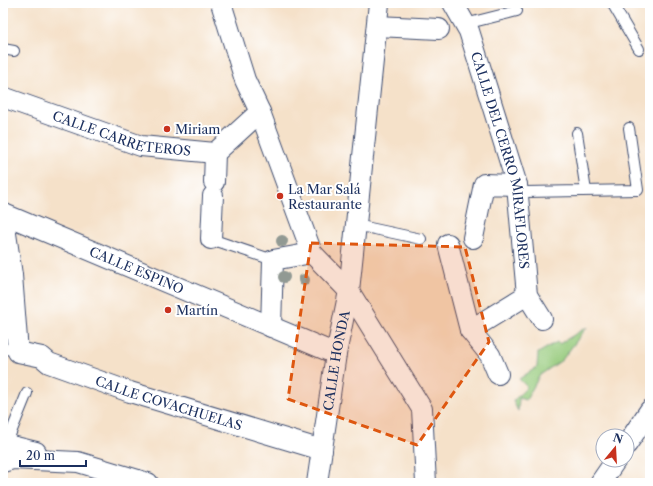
<svg xmlns="http://www.w3.org/2000/svg" width="653" height="486" font-family="'Libre Caslon Text',serif">
<style>
.green{fill:#96ca7b;stroke:#587c6c}
.lines{fill:none;stroke-linecap:round;stroke-linejoin:round}
.lane-casing{stroke:#3c4a6e;stroke-width:12}
.street-casing{stroke:#3c4a6e;stroke-width:22}
.lane{stroke:#fff;stroke-width:10}
.street{stroke:#fff;stroke-width:20}
.tree{fill:#919993}
.marked{fill:#de5710;fill-opacity:0.2;stroke:#de5710;stroke-width:3;stroke-dasharray:8 5;stroke-linejoin:round}
.poi-dot{fill:#c8321e;stroke:#fff;stroke-width:1.5}
.labels{text-anchor:middle;dominant-baseline:central;stroke-width:4;stroke-linejoin:round;paint-order:stroke}
.poi-label{font-size:13px;fill:#1b2f5e;stroke:#fff;text-anchor:start}
.street-label{font-size:13px;fill:#1b2f5e;stroke:#fff}
</style>
<rect width="100%" height="100%" fill="#fff"/>
<filter id="ink" filterUnits="userSpaceOnUse"><feTurbulence type="fractalNoise" baseFrequency=".025" numOctaves="2"/><feDisplacementMap in="SourceGraphic" scale="8" xChannelSelector="R" yChannelSelector="G"/><feConvolveMatrix kernelMatrix="1 2 1 2 8 2 1 2 1" color-interpolation-filters="sRGB"/></filter>
<filter id="wash" filterUnits="userSpaceOnUse"><feTurbulence type="fractalNoise" baseFrequency=".012" numOctaves="4" result="noise"/><feDisplacementMap in="SourceGraphic" scale="16" xChannelSelector="R" yChannelSelector="G"/><feGaussianBlur stdDeviation="0.9" result="paint"/><feColorMatrix in="noise" values="0 0 0 0 0 0 0 0 0 0 0 0 0 0 0 0 0 1.4 0 .05"/><feComposite in="paint" operator="in"/></filter>
<g filter="url(#wash)">
<rect width="100%" height="100%" fill="#f5e1c9"/>
<path class="green" d="M587,327L562,360L540,375L526,400L519,398L518,411L513,401L527,387L519,379L537,367L538,353L557,342L559,344Z"/>
</g>
<g filter="url(#ink)">
<g class="lines">
<defs>
<path id="lane" d="M612,3L639,49
M465,24L517,11
M3,49L14,51
M577,133L586,191
M518,194L525,192L638,190L629,128
M356,225L421,239
M211,239L273,260
M3,348L18,352
M6,445L27,393"/>
<g id="street">
<path d="M221,3L245,80L260,112L312,253L349,291L422,409L426,483"/>
<path id="s1" d="M453,3L469,31L517,185L527,295L542,319"/>
<path d="M377,26L439,29"/>
<path id="s2" d="M3,97L141,146L215,153"/>
<path d="M215,153L260,112"/>
<path d="M214,182L215,153"/>
<path id="s3" d="M3,213L12,275L18,352L42,357L49,363L130,392L322,450"/>
<path id="s4" d="M4,214L336,354"/>
<path d="M473,238L484,184L517,185"/>
<path d="M211,239L213,196"/>
<path d="M448,244L470,330L527,295"/>
<path d="M271,327L273,260L312,253"/>
<path d="M470,330L490,355L498,374"/>
<path d="M3,444L36,452"/>
<path d="M627,444L650,410"/>
<path d="M3,462L13,459L78,462L148,483"/>
<path id="s5" d="M317,483L336,354L349,291L379,3"/>
<path d="M600,483L616,460"/>
</g>
</defs>
<use href="#lane" class="lane-casing"/>
<use href="#street" class="street-casing"/>
<use href="#lane" class="lane"/>
<use href="#street" class="street"/>
</g>
<g class="tree">
<circle cx="282" cy="241" r="6"/>
<circle cx="284" cy="277" r="6"/>
<circle cx="304" cy="280" r="6"/>
</g>
</g>
<path class="marked" d="M311,243L465,247L489,342L417,445L288,399Z"/>
<g class="poi-dot">
<circle cx="167" cy="129" r="4"/>
<circle cx="280" cy="196" r="4"/>
<circle cx="168" cy="310" r="4"/>
</g>
<g class="labels">
<g class="poi-label">
<text x="175" y="129">Miriam</text>
<text x="288" y="189">La Mar Salá<tspan x="288" dy="15">Restaurante</tspan></text>
<text x="176" y="310">Martín</text>
</g>
<g class="street-label">
<text stroke="none"><textPath href="#s2" startOffset="125">CALLE CARRETEROS</textPath></text>
<text stroke="none"><textPath href="#s1" startOffset="166">CALLE DEL CERRO MIRAFLORES</textPath></text>
<text stroke="none"><textPath href="#s4" startOffset="144">CALLE ESPINO</textPath></text>
<text stroke="none"><textPath href="#s5" startOffset="124">CALLE HONDA</textPath></text>
<text stroke="none"><textPath href="#s3" startOffset="300">CALLE COVACHUELAS</textPath></text>
</g>
</g>
<rect width="653" height="486" fill="none" stroke="#fff" stroke-width="16"/>
<g transform="translate(615 448) rotate(18)"><circle r="19" fill="#ffffff" stroke="#a4acbf"/>
<path d="M0-3L7 15L0 10L-7 15Z" fill="#c8321e"/>
<text y="-6" font-size="11" font-weight="bold" text-anchor="middle" fill="#1b2f5e">N</text>
</g>
<path d="M20 460v6h66v-6" fill="none" stroke="#1b2f5e" stroke-width="2"/>
<text x="26" y="460" font-size="12" fill="#1b2f5e" stroke="#ffffff" stroke-width="3" paint-order="stroke">20 m</text>
</svg>
